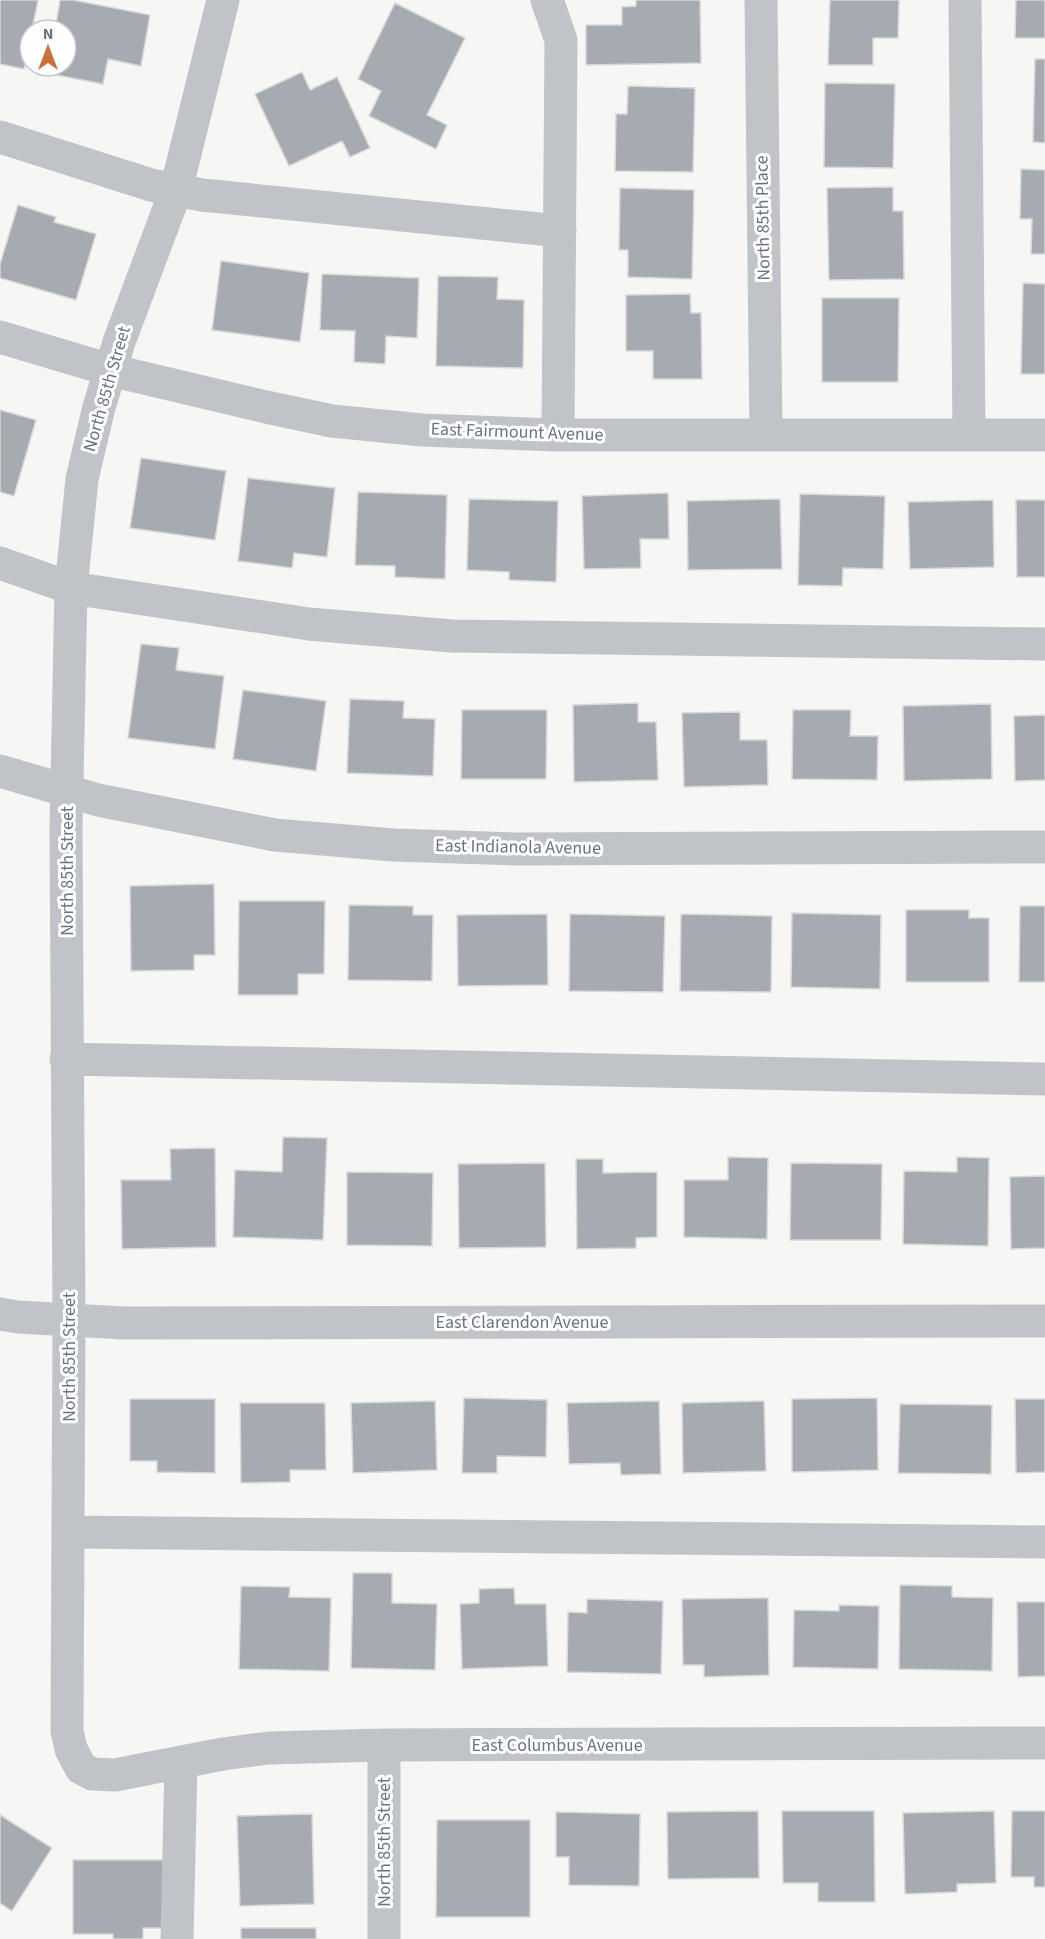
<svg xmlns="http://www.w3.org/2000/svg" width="1045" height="1939" font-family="'Source Sans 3',sans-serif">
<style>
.building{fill:#a5abb1;stroke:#d8d8d7;stroke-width:1.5}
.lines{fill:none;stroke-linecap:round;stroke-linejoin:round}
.minor{stroke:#c0c3c7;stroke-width:33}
.labels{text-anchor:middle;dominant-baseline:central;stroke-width:6;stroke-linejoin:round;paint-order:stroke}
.street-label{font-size:18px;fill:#697481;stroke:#fff}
</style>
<rect width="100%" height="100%" fill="#f6f7f4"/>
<path class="building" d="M0,0H38L32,30H30L24,69L0,64Z
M60,0H73L150,15L141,66L108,59L103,84L46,73L48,66H66V30H55Z
M636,0H700L701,63L586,65V25H622V7L636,6Z
M830,0H899L898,38H873V65H828Z
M1016,0H1045V38H1015Z
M395,3L465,38L427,115L447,125L436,149L369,116L381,91L358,79Z
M1035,59H1045V143L1033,142Z
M302,72L310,90L337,77L370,148L350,157L342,141L289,166L255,94Z
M825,83L895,84L893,168L824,167Z
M628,86L695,88L693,172L615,171L616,114H627Z
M1021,169L1045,170V254H1031L1032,219H1020Z
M893,187V211H903L904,279L829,280L827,188Z
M620,188L694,190L692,279L628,277V250H619Z
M18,205L56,217L54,222L96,234L76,300L0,278V264Z
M221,261L309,273L300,342L212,330Z
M322,274L419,278L417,338L386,336L385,364L354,362L355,331L320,330Z
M438,276L498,277L497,299L524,300L523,368L436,366Z
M1023,283L1045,284V374H1021Z
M690,294L691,313H701L702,379H653V351H626V295Z
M822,298H899L898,382H822Z
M0,410L36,420L14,496L0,492Z
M141,458L226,471L215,540L130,528Z
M248,478L335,488L327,557L294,553L292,568L238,561Z
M358,492L447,495L445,579L395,577V566L355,565Z
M668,493L669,539H640L641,568L584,569L582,496Z
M800,494L885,496L883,569L843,568L842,586L798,585Z
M469,499L558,501L556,582L509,580V572L467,570Z
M780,499L782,569L688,570L687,501Z
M993,500L994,567L910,569L908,502Z
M1016,500H1045V577H1017Z
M141,644L179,648L176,670L224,676L215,749L128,738Z
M243,690L326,701L316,771L233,759Z
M350,699L404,701L403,718L435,719L433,776L347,773Z
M638,703V722H656L658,780L574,782L573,705Z
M991,704L992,779L904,781L903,706Z
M462,710H547L546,779H461Z
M793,710H851L850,736H878L877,780L792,779Z
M740,712V740H767L768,785L684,787L682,713Z
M1045,715V780L1015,781L1014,716Z
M214,884L215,955H194V970L131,971L130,886Z
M239,901H325L324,974H298V995H238Z
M349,905L413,906V915H433L432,981L348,980Z
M1020,906H1045V982H1019Z
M906,910H969V918H989V982H906Z
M792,913L881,915L880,989L791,987Z
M547,914L548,985L458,986L457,915Z
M570,914L665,916L663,992L569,991Z
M681,914L772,916L771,992L680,991Z
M283,1137L327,1138L323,1240L233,1237L235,1170L282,1172Z
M215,1148L216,1247L122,1249L121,1180H171L170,1149Z
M728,1157L768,1158L767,1239L684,1237V1180H728Z
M957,1157L989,1158L988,1246L903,1244L904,1171L957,1172Z
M576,1159H603V1173L657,1172V1237L636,1238V1248L577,1249Z
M545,1163L546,1247L459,1248L458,1164Z
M791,1163L882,1164L881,1240H790Z
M347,1172L433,1173L432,1246L347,1245Z
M1045,1176V1248L1011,1249L1010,1177Z
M464,1398L547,1400L546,1457L497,1456V1473H462Z
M877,1398L878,1470L792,1472V1399Z
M130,1399H215V1473L157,1472V1461H130Z
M1015,1399H1045V1472L1016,1473Z
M435,1401L437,1470L353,1473L351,1403Z
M659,1401L661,1474L621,1475L620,1463L569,1464L567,1403Z
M764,1401L766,1471L683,1473L682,1403Z
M240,1403H325L326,1470H290V1482L241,1483Z
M900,1404L992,1405L991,1474L898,1473Z
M353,1573H392V1603L437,1604L435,1670L351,1668Z
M900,1585L952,1586V1597L993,1598L992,1671L899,1669Z
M241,1586L290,1587L289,1597L331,1598L329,1671L239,1669Z
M514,1588L515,1604H546L548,1666L462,1669L460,1604L479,1603V1589Z
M768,1598L769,1675L704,1677V1665H683L682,1599Z
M587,1599L663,1601L661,1674L567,1672L568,1612L587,1613Z
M1017,1602H1045V1676L1018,1677Z
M839,1605L879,1606L878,1669L793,1667L794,1610L839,1611Z
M758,1811L759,1878L668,1879L667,1812Z
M782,1811H874L875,1902H818V1883H783Z
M994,1811L996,1883L957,1884V1892L905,1894L903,1813Z
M1012,1811H1045V1887H1034V1877H1011Z
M556,1812L640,1814L639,1886L569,1885V1857H556Z
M312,1814L314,1904L240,1906L237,1816Z
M0,1815L52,1848L12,1911L0,1903Z
M437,1820H530V1917H436Z
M73,1860H164V1928H143V1939H113V1934H73Z
M241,1928H316V1939H241Z"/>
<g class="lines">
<path class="minor" d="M223,0L176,190L119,342L99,407L82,479L71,588L66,830L69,1320L67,1731L71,1749L81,1768L92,1774L115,1775L223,1754L269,1748L384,1745L1045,1743
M547,0L561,40L558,435
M761,0L766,435
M965,0L969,435
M0,137L151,185L202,195L560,231
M0,337L110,370L266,407L332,421L422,430L558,435H1045
M0,563L71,588L309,624L452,636L1045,644
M0,771L98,800L275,835L394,845L515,849L1045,847
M66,1059L1045,1079
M0,1314L18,1317L124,1323L1045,1321
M69,1532L1045,1542
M384,1745V1939
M177,1939L181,1762"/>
</g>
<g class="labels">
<g class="street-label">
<text transform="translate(763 218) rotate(-91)">North 85th Place</text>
<text transform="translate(107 389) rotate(-74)">North 85th Street</text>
<text transform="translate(517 432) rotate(2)">East Fairmount Avenue</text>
<text transform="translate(518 847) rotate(1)">East Indianola Avenue</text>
<text transform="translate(67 871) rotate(-90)">North 85th Street</text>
<text x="522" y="1322">East Clarendon Avenue</text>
<text transform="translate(69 1357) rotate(-90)">North 85th Street</text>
<text x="557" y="1745">East Columbus Avenue</text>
<text transform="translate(384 1842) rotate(-90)">North 85th Street</text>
</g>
</g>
<g transform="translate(48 48)"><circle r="28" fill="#ffffff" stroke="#c3c7cd" stroke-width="1.5"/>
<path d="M0-4.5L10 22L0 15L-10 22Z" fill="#cd6f3d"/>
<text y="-9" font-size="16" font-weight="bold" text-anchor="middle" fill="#697481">N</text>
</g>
</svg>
